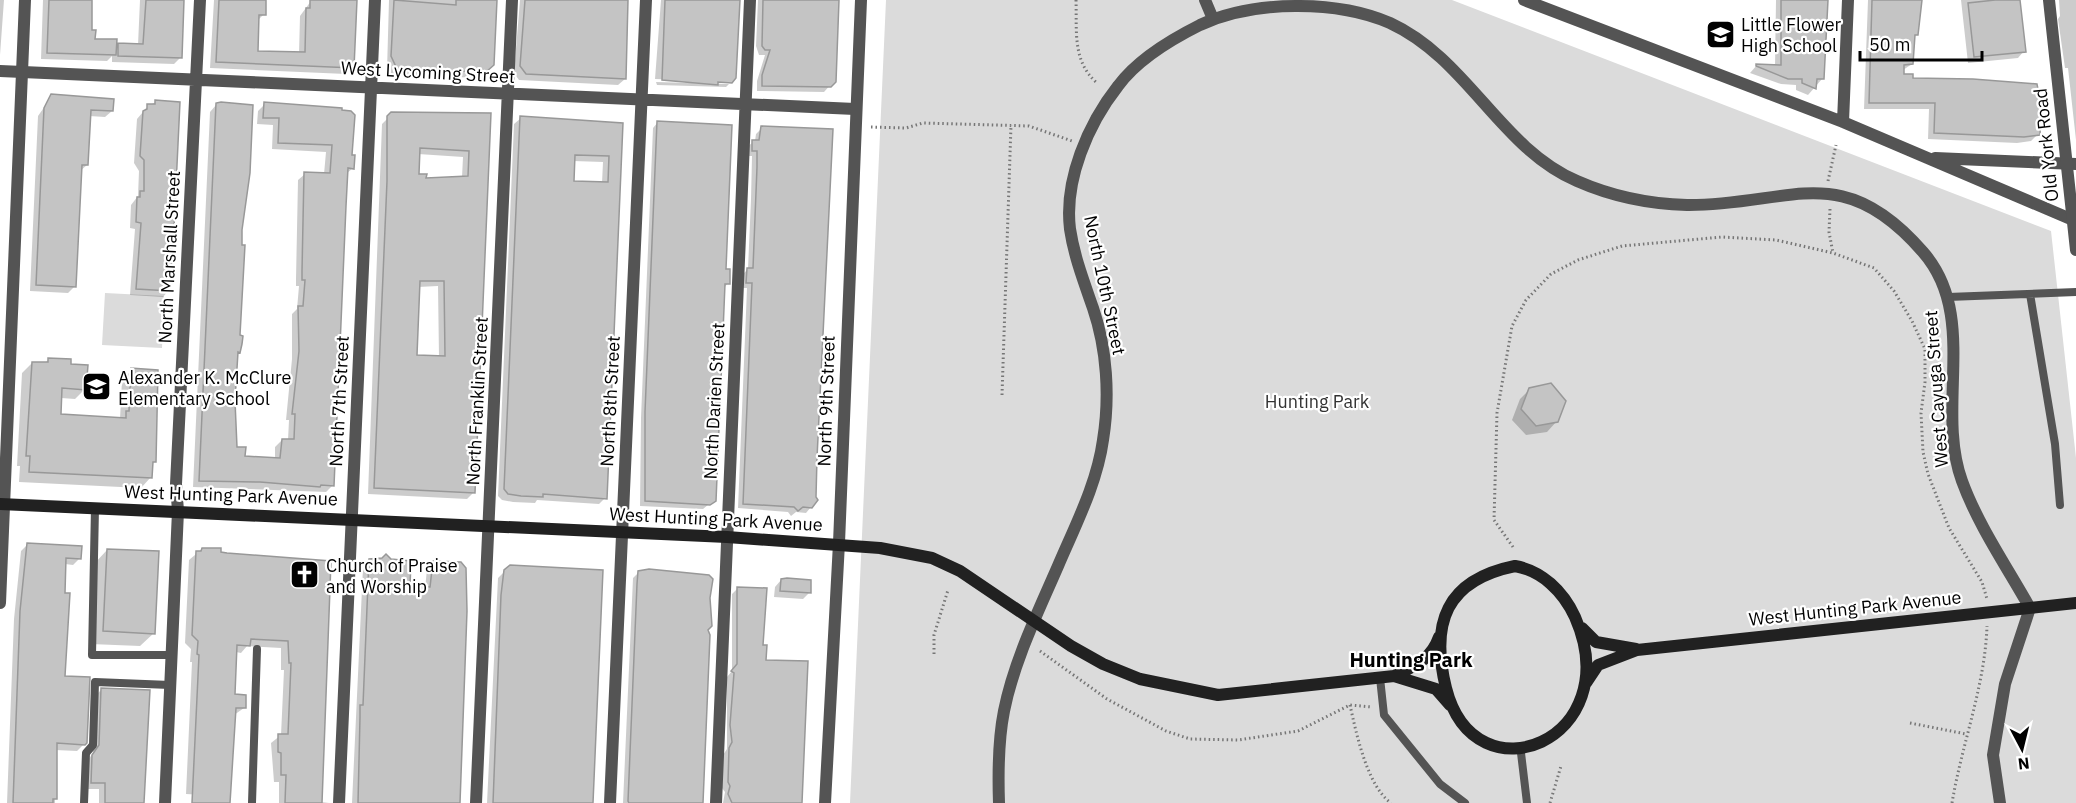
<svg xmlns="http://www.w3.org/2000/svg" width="2076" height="803" font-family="'IBM Plex Sans',sans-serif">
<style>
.green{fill:#dbdbdb}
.shadow{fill:#0003;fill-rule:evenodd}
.building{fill:#c4c4c4;stroke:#989898;stroke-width:1.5;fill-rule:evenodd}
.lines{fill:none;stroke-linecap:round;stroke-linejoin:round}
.path{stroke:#767676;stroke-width:3;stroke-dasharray:1.5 3;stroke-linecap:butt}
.service{stroke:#545454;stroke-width:8}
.minor{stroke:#545454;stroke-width:12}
.tertiary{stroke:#545454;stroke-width:12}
.secondary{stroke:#212121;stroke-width:12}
.labels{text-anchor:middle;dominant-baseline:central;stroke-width:4.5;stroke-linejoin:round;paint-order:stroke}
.poi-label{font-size:18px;fill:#000;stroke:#fff;text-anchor:start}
.street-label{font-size:18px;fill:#000;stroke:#fff}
.park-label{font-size:18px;fill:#323232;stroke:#fff}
.neighbourhood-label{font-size:20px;font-weight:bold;fill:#000;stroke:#fff}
</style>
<rect width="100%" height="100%" fill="#fff"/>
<path class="green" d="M886,0H1452L2051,231L2076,458V803H850Z
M105,293L164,296L162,348L102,345Z"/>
<path class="shadow" d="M0,0H4L0,55Z
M43,0H92L90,31L94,40L114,49L119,45H138L140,0H183L180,58L174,64L112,62V56L107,61L41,59Z
M214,0H265L264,14L257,21V53L299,54L300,16L311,1L356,0L353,67L346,74L210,68Z
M389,0H495L492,65L478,78L390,74L387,70Z
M520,0H628L625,79L618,85L519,80L514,73Z
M661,0H737L731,82L655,79Z
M758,0H838L834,81L824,92L757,91V81L765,55H759L756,46Z
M1776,0H1826L1822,79L1808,95L1796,90V85L1781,84L1750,73L1757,65L1775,66Z
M1868,0H1921L1916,34L1913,37L1912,64L1903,70V75L2038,134L2031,141L2017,143L1928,139L1929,109H1864Z
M1961,0H2018L2024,51L2018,58L1968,63Z
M2059,0H2076V140L2068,68H2065L2058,19L2060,16Z
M656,82L729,84L726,87L657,85Z
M52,96L112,111L105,117L89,116L87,165L80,171L75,286L68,293L30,291L38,116Z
M156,102L169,290L163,297L130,295L135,229L130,228L131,205L138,196L139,171L134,163L137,119L148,106Z
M265,104L341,109L353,168L346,174L333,485L326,492L193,487L210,112L216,105L240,230L239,352L236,354L233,401L236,448L244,458L275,460V447L282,440H288L289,420H286L292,359V314L297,309L299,286H296V279L298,180L305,174H324L326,152L272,149L273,125L257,124L258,111Z
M392,114H490L474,492L467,499L368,494L382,124ZM418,154L463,157L462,177L425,180L418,175ZM438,286L439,358L415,357L418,287Z
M521,118L622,124L605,498L599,504L537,500L535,503L513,502L502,500L498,496L514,124ZM573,161L603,162L602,183L573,182Z
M658,122L728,283L724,288L714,500L703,509L640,506L641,418L653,128Z
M762,128L816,458L811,507L806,513L796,512L791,516L788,512L738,508L747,288H741L742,275L748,269L751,199L752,156H747L748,146L755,141L756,134Z
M49,359L69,365L85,389L75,399L61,398L60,415L120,419L122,380L132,370L151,477L141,488L19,482L20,466H17L22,373L32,363L44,364Z
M1530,389L1557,421L1547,432L1526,435L1512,420L1520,399Z
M27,545L80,558L73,565L65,564L64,678L86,742L77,751L55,750V803H7L14,619L21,551Z
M202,549L220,553L330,563L321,802L329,803H279V782H274L271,743L281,735L284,670H281V648L247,646L241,653L236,652L233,695L244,708L234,715V743L221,796L186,794L192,662H190L191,649L185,643L189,560Z
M107,550L154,633L140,646L90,644L94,564Z
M369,560L408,587L425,589L427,569L433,563L457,803H352L363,567Z
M505,571L592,803H487L498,578Z
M639,572L701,803H623L633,578Z
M781,580L810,592L803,599L774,597L775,587Z
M737,589L762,646L801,803H723L725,792L722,788L723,755L727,749V677L732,671V594Z
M101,690L143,803H99V789H86V763L93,753L95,696Z"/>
<path class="building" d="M49,0H92V30H96L95,39H117L116,55L47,53Z
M146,0H184L182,58L118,56V43L143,44Z
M219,0H266V15H259L258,51L305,52L306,8H310V0H357L354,68L216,62Z
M394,0L456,5V0H497L494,65L486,72L397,69L391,56Z
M525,0H628L626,79L526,74L520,66Z
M665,0H740L736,78L732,83L718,82V85L662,80Z
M763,0H839L836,82L831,87L762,86V75L770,50H765L762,46Z
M1781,0H1828L1824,79H1817L1816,89L1802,83V79H1788L1756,66V64L1781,65Z
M1872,0H1922L1918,35H1915L1913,64L1904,65V74H1913V78L1973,79L2037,84L2041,105L2040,135L2024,137L1934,133L1935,103H1869Z
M1995,0H2020L2026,52L1974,57L1968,3Z
M51,94L114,99L113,111L91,110L88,165H82L76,287L36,285L44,108Z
M155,100L180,102L171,291L136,289L141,223L136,222L137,197H140V191H144V160L140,156L143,111L147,109V104H155Z
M221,102L253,105L250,173L242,230V245H245L240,335L243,336L242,344L240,353L238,352L235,401L237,447H246L245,456L280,458L282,439H294L295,414H292L299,351L298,306H303L305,280H302V271L304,172L330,173L332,145L278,143L279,118H263L264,102L342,108V110L351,111L355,115L352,155H355L354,169L348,168L346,206L334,486L321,485L320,487L260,482L199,481L216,103Z
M391,112L491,113L475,493L374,488L387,181V116ZM420,148L469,151L468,176L426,178L427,174H419ZM420,281H444L445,356L417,355Z
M520,116L623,123L607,499L543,494V497L521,496L508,494L504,489ZM575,155L609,156L608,182L574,181Z
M657,121L732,125L726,269H730V284H725L716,501L710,505L645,501V412Z
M761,126L833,129L817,458L816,497L818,500L812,508L803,507L798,511L794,507L743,504L752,283H746L747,268H753L757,167V151H752V140H759Z
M48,358L71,359V364L88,365L86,390L62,388L61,414L126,418V411H129L131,368L158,370L156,462H153L152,478L29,472L30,456H26L32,362H48Z
M1551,383L1566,401L1558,422L1536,426L1521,409L1529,388Z
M27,543L82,546L81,559L66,558L65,593H70L65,676L90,677L87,743L85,745L57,743V799H53V803H13L20,611Z
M202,548H221V552L227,553L331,561L322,803H285L286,775H281V753L278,752V734H288L291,663H289L288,641L251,639L250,646L237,645L235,694L246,695V708H236L230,803H192L199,655L197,654L198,641L192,635L196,551H201Z
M107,549L159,551L155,634L103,631Z
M386,554L391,559L411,561L410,586L430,587L433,561L461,562L466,568L467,611L460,803H358L360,717V705H363L369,559L382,558Z
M510,565L603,570L593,803H493L501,595L504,570Z
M649,569L709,575L713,579L710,598L712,626L708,630L710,635L703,803H629L628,801L637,584L638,571Z
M787,578L811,580V593L780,591L781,579Z
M737,587L767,588L763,645H767L766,660L808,661L802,803H732L728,794L730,786L728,782L729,748L732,742L730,725L734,673L731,671L737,664Z
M101,688L150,690L144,803H105V783H91L92,755L99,745Z"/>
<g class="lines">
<path class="path" d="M1076,0C1077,31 1072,61 1097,83
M871,127L906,128L923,123L1029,126L1072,141
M2049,179L2051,195
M1828,181L1836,145
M1830,209L1829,232L1833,253
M1002,395L1011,125
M1513,547L1494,520L1497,413L1512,326L1526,300L1551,274L1578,260L1622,246L1722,237L1776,240L1833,253L1874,268L1894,291L1912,321L1925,349V382L1921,413L1923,452L1928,474L1949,528L1982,582L1987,599
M1040,651L1107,699L1166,731L1190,739L1238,740L1298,731L1350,705L1372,707
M934,654V635L948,590
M1350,705C1356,732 1367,786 1391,803
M1910,723L1966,734
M1550,803L1561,766
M1952,803C1962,743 1985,686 1987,626"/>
<path class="service" d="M2030,294L2055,444L2060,505
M1948,297L2076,292
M95,508L92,655H172
M1380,678L1384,715L1440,784L1465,803
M1521,753L1527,803
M84,803L86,753L93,745L95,682L170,685
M252,803L257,649"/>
<path class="minor" d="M1205,0L1213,19
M1524,0L1843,122L2073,220
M0,71L855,109
M1843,122L1848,0
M1935,158L2076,164
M0,603L25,0
M165,803L178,511L176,484L200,0
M339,803L375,0
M476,803L512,0
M610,803L646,0
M716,803L750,0
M999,803C998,773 998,741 1004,711C1014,661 1038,612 1058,566C1075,526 1097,484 1103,440C1110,397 1107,349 1093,308C1084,282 1074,256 1070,229C1064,180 1088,124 1118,86C1137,60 1172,39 1200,25C1254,0 1337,0 1390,23C1468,59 1500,148 1577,181C1611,196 1650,204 1687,205C1789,206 1841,157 1923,252C1979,316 1935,407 1962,481C1978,525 2007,567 2030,608L2005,684L1993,755L2000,803"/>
<path class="tertiary" d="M2049,0L2076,250
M825,803L839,543L861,0"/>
<path class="secondary" d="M0,504L727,537L880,548L932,558L960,571L1071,646L1103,664L1140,679L1218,695L1394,676L1436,689L1450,705
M1515,566C1542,571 1563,591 1575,617C1629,740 1475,803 1446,688C1430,623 1446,580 1515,566Z
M1582,628L1596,642L1636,649
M1394,676C1414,666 1431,660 1439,637
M1586,683L1598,665L1637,650L2076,603"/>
</g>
<defs>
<symbol id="school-square" viewBox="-11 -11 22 22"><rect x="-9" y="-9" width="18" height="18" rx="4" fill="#000" stroke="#fff"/><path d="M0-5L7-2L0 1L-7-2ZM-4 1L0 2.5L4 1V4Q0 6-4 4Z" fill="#fff"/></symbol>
<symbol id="church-square" viewBox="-11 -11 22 22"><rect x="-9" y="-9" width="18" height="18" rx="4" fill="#000" stroke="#fff"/><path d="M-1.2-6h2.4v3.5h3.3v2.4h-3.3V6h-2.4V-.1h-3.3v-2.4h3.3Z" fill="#fff"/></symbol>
</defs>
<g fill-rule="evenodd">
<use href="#school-square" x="1704" y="18" width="33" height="33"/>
<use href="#school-square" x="80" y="370" width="33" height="33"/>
<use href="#church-square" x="288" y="558" width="33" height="33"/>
</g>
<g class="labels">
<g class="poi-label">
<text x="1741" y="24">Little Flower<tspan x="1741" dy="21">High School</tspan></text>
<text x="118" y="377">Alexander K. McClure<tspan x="118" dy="21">Elementary School</tspan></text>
<text x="326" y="565">Church of Praise<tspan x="326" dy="21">and Worship</tspan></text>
</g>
<g class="street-label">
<text transform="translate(428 72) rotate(3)">West Lycoming Street</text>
<text transform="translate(2046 145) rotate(-96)">Old York Road</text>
<text transform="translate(169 257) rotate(-87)">North Marshall Street</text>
<text transform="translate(1105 285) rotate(78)">North 10th Street</text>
<text transform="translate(1936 389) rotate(-94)">West Cayuga Street</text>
<text transform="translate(339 401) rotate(-87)">North 7th Street</text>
<text transform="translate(477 401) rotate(-87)">North Franklin Street</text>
<text transform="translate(610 401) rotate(-87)">North 8th Street</text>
<text transform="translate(714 401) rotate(-87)">North Darien Street</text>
<text transform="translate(826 401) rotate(-88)">North 9th Street</text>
<text transform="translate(231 495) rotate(2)">West Hunting Park Avenue</text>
<text transform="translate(716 519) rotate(3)">West Hunting Park Avenue</text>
<text transform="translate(1855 608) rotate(-6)">West Hunting Park Avenue</text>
</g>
<g class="park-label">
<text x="1317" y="401">Hunting Park</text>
</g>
<g class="neighbourhood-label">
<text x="1411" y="659">Hunting Park</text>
</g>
</g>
<g transform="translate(2022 749) rotate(173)" stroke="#ffffff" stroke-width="4.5" paint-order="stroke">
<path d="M0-4.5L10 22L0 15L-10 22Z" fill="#000000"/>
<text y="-9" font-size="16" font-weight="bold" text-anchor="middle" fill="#000000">N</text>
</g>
<path d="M1860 51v9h122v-9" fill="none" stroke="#000000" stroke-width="3"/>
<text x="1869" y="51" font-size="18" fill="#000000" stroke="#ffffff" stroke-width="4.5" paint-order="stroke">50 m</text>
</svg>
